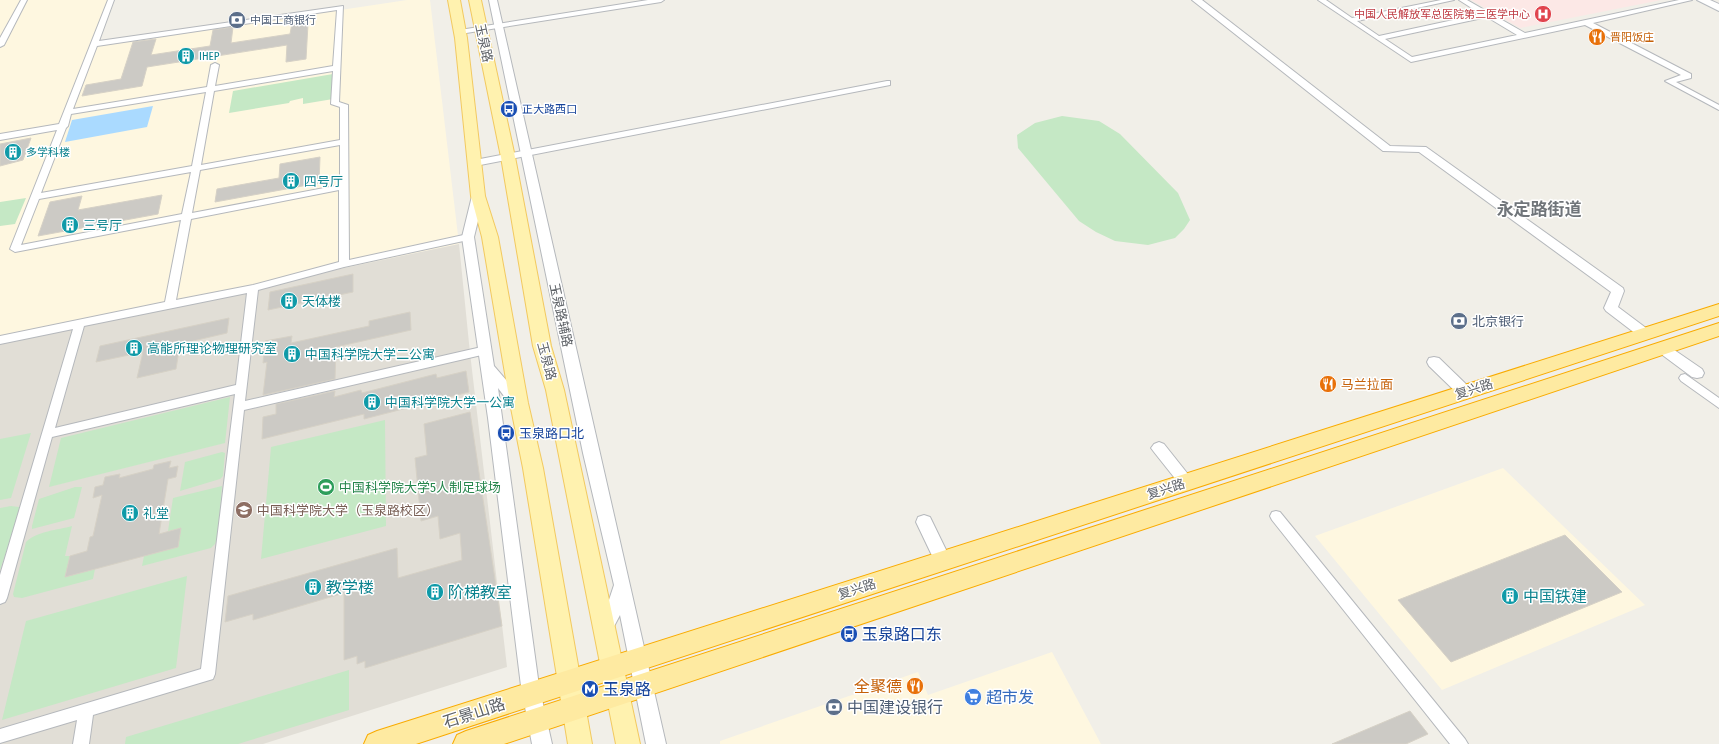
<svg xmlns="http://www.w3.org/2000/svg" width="1719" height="744" font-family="'Fira Sans Condensed','Noto Sans SC',sans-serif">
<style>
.commercial{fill:#fef7e0}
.education{fill:#e1ded6}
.medical{fill:#fce8e6}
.green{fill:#c5e8c5}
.water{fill:#aadaff}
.building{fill:#cccac5;stroke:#d6d1c6}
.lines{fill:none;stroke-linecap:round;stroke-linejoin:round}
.minor-casing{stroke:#b5b8bc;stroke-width:2}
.tertiary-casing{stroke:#b5b8bc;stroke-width:2}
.secondary-casing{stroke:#b6babf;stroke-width:2}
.primary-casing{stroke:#f2c960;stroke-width:2}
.trunk-casing{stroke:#f9ab00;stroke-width:2}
.minor{fill:#fff;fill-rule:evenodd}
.tertiary{fill:#fff;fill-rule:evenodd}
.secondary{fill:#fff;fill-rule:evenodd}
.primary{fill:#fff2af;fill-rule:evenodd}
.trunk{fill:#feeaa1;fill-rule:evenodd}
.labels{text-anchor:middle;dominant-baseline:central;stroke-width:3;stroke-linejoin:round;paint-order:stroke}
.far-health-label{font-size:11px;fill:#be3a42;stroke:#fff;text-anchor:end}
.far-service-label{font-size:11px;fill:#4e5e75;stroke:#fff;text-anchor:start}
.far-food-label{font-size:11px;fill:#c56008;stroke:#fff;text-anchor:start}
.far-culture-label{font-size:11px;fill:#0d838f;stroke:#fff;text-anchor:start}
.far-transit-label{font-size:11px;fill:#164399;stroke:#fff;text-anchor:start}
.street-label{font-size:13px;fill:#5f6368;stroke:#fff}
.culture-label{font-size:13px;fill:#0d838f;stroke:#fff;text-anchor:start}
.service-label{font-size:13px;fill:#4e5e75;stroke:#fff;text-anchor:start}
.food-label{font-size:13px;fill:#c56008;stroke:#fff;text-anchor:start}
.transit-label{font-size:13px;fill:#164399;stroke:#fff;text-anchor:start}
.leisure-label{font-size:13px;fill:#27864d;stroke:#fff;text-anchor:start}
.education-label{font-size:13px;fill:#785e54;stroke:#fff;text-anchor:start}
.near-culture-label{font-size:16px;fill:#0d838f;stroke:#fff;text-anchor:start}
.near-transit-label{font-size:16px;fill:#164399;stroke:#fff;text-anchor:start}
.near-food-label{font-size:16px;fill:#c56008;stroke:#fff;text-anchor:end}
.near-shop-label{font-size:16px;fill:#366cbe;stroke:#fff;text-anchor:start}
.near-service-label{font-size:16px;fill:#4e5e75;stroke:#fff;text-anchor:start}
.near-street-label{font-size:16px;fill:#5f6368;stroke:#fff}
.district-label{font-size:17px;font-weight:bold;fill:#70757a;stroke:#fff}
</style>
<rect width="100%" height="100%" fill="#f1efe8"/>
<path class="commercial" d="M0,0H112L94,47L407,0H430L459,244L0,340Z
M1503,468L1645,605L1442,690L1315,536Z
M1052,652L1101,744H720V741L918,672L928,695Z"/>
<path class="education" d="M459,244L470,353L507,667L263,744H0V340Z"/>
<path class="medical" d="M1471,0H1661L1520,28Z"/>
<path class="green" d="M333,74V99L303,104V98L290,101L289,103L229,113L233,91Z
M1062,116L1099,121L1120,134L1178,193L1190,220L1184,229L1175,238L1148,245L1115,241L1096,232L1079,221L1018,148L1017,135L1035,123Z
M26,198L15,224L0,226V202Z
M230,397L225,443L49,487L61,438Z
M385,420L386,526L261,559L271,447Z
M31,433L11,498L0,500V439Z
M222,452L225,453L223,476L220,479L180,491L185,462Z
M222,486L218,536L215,544L211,548L142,566L144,556L178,547L181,528L168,531L173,498Z
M75,487H82L74,518L32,529V526L39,499Z
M11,506L19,507L20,512L0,570V508Z
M72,526L65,556H70L65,577L95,569L93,579L22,598L14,597L13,594L26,542C37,531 58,530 72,526Z
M187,576L176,668L2,720L26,621Z
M349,670V710L238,744H125L126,737Z"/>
<path class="water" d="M153,106L147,127L65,142L72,120Z"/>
<path class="building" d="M305,16V24H308L306,59L286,62L287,45L147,67L142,86L82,96L86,85L121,79L133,42L156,39L151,55L210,46L213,30L233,27L231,43L290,34L293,18Z
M31,138L23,160L0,166V144Z
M320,157L319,183L215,202L217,189L279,178L280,164Z
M162,195L158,214L38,236L50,202L82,196L78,210Z
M353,274V292L268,310L270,292Z
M410,312L411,330L336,347L335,379L263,395L267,362L263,363L265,341L292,336L291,343L369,326V321Z
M229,318L227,333L180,344L176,369L137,378L143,352L96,362L100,346Z
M466,371L469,392L364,419V414L262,439L263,417L276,414V404L335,391L334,397L361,390L362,393L436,374L437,378Z
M470,412L502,626L365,668V661L357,664V656L344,660V593L253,620V614L225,622L228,596L397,548L398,578L462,560L460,533L440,539L438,516L421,521L415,458L427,455L424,424Z
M171,461L169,468L178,466L176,477L168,479L159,534L181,528L178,547L65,577L70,556L87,551L90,537L93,536L102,495L93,498L95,487L103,485L105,477L120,474L119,478L153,469L154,465Z
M1565,535L1622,592L1451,662L1398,600Z
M1410,711L1428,734L1406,744H1332Z"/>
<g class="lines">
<defs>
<path id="minor" d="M21,0H27L4,45L0,47V38Z
M108,0H114L99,41L343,6L339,102L348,105L349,260L468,234L473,237L468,240L344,267L258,290L245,401L486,346L491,350L486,354L244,410L215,674L213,679L93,715L89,744H73L77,720L0,743V729L201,669L235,394L52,437L7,598L5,602L0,604V575L73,329L0,344V336L165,302L181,220L15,252L10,249L57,130L0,140V134L59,124ZM337,10L333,66L215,86L219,65L215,63L211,65L207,87L73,109L97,46ZM333,71L331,104L340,107V140L201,165L214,91ZM206,92L192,166L41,193L66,128L68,126L71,114ZM340,145V185L192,213L200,170ZM191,172L182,214L21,245L39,199ZM339,190V262L253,285L176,300L191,219ZM247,293L236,385L55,428L84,326Z
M648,0H664L661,2L460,34L456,32L460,30Z
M1318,0H1326L1352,18L1441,0H1454L1357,21L1379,36L1481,14L1459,0H1467L1525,33L1679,0H1692L1593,23L1691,74V78L1676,82L1719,105V110L1665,81L1681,75L1585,25L1411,62ZM1487,17L1517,35L1412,57L1385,39Z
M887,81H890V85L475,166L471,163L475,160Z
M1685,374L1719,398V408L1681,381L1679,378L1681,375Z
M1276,511L1280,512L1465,739L1468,744H1450L1272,520L1270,516L1272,512Z"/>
<path id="tertiary" d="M489,0H497L666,744H646L620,615L610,634L604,636L598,634L595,628L608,603L614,585L583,453Z
M1192,0H1202L1390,146L1426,147L1623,288L1624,291L1618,307L1650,331L1652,334L1650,337H1640L1606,311L1604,308L1611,292L1419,152L1383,151Z
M478,192L484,196L474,237L494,366L526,403L524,407C512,411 505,397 498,388L539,686L552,744H532L521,686L488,418L462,237L472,196Z
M1662,343L1667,345L1702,369L1704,373L1702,377L1697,378L1692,377L1657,351L1655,348L1657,345Z
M1434,357L1439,358L1470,388L1472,392L1470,396L1465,397L1460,396L1429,366L1427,362L1429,358Z
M1159,442L1164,444L1191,478L1194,482L1191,486L1186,488L1181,486L1154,452L1151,448L1154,444Z
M924,515L930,517L949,556L951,561L949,566L943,568L937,566L916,522L918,517Z"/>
<path id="secondary" d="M1697,0H1710L1719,4V11Z"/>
<path id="primary" d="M448,0H460L467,38L485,196L498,237L528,403L543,468L592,744H568L523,468L510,403L482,237L471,196L455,38Z
M469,0H481L515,157L551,346L564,390L640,744H616L546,390L533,346L501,157Z"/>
<path id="trunk" d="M1719,304V316L416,744H364L368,735L377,731Z
M1719,323V336L504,744H453L457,735L466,731Z"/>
</defs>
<use href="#minor" class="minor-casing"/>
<use href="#tertiary" class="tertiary-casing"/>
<use href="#secondary" class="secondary-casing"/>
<use href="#primary" class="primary-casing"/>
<use href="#trunk" class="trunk-casing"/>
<use href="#minor" class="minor"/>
<use href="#tertiary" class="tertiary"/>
<use href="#secondary" class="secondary"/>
<use href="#primary" class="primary"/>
<use href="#trunk" class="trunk"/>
</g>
<defs>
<symbol id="hospital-disc" viewBox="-11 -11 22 22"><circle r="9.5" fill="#e0444e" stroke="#fff"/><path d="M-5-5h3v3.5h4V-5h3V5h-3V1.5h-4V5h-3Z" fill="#fff"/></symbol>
<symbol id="bank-disc" viewBox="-11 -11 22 22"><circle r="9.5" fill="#5c6f8a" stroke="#fff"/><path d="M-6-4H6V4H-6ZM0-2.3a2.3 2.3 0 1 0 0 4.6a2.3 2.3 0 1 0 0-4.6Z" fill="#fff"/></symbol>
<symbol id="restaurant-disc" viewBox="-11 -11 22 22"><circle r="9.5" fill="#e8710a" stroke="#fff"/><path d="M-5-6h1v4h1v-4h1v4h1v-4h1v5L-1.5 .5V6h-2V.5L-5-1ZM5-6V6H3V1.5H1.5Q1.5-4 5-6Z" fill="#fff"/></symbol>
<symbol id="building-disc" viewBox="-11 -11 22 22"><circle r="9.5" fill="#0f9aa8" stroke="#fff"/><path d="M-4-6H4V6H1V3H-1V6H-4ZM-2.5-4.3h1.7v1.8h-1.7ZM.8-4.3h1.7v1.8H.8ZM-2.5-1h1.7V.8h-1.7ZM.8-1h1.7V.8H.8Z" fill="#fff"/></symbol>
<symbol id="bus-disc" viewBox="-11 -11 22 22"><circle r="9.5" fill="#1a4fb4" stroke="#fff"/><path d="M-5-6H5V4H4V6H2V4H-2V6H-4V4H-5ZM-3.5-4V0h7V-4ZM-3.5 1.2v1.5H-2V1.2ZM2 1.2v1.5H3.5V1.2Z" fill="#fff"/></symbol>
<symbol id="stadium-disc" viewBox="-11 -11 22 22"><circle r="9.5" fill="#2e9e5b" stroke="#fff"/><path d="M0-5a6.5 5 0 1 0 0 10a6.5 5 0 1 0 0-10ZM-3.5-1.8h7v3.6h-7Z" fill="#fff"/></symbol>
<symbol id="university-disc" viewBox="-11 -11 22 22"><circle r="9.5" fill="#8d6e63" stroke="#fff"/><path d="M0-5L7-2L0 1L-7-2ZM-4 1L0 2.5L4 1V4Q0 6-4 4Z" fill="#fff"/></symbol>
<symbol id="metro-disc" viewBox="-11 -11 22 22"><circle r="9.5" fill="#1a4fb4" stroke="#fff"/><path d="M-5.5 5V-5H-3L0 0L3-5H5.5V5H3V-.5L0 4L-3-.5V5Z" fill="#fff"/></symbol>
<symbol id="supermarket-disc" viewBox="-11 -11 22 22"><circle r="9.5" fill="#3f7fe0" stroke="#fff"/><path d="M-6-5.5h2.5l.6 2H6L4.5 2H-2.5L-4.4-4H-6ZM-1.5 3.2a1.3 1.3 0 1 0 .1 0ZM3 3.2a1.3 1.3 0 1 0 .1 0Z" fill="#fff"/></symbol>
</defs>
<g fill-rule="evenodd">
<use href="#hospital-disc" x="1533" y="4" width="20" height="20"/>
<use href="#bank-disc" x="227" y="10" width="20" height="20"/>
<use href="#restaurant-disc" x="1587" y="27" width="20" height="20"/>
<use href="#building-disc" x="176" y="46" width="20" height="20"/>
<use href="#bus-disc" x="499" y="99" width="20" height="20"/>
<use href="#building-disc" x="3" y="142" width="20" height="20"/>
<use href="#building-disc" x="281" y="171" width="20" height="20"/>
<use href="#building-disc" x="60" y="215" width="20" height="20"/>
<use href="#building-disc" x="279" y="291" width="20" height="20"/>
<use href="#bank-disc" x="1449" y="311" width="20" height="20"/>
<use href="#building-disc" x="124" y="338" width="20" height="20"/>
<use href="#building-disc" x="282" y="344" width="20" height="20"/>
<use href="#restaurant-disc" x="1318" y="374" width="20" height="20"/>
<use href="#building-disc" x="362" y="392" width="20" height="20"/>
<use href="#bus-disc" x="496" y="423" width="20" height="20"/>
<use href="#stadium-disc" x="316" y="477" width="20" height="20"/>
<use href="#university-disc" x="234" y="500" width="20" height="20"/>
<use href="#building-disc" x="120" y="503" width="20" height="20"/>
<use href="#building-disc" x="303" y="577" width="20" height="20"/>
<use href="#building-disc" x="425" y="582" width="20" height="20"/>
<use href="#building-disc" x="1500" y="586" width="20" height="20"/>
<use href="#bus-disc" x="839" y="624" width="20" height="20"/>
<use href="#restaurant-disc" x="905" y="676" width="20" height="20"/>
<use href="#metro-disc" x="580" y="679" width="20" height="20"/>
<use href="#supermarket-disc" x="963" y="687" width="20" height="20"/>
<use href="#bank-disc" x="824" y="697" width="20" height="20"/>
</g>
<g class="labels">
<g class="far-health-label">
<text x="1530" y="14">中国人民解放军总医院第三医学中心</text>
</g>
<g class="far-service-label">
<text x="250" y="20">中国工商银行</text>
</g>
<g class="far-food-label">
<text x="1610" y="37">晋阳饭庄</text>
</g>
<g class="far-culture-label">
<text x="199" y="56">IHEP</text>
<text x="26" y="152">多学科楼</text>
</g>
<g class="far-transit-label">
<text x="522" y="109">正大路西口</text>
</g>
<g class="street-label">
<text transform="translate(484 43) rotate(78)">玉泉路</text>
<text transform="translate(561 315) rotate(78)">玉泉路辅路</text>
<text transform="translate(547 361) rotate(75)">玉泉路</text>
<text transform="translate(1474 389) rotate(-18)">复兴路</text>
<text transform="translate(1166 489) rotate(-18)">复兴路</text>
<text transform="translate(857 589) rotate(-18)">复兴路</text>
</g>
<g class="culture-label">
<text x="304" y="181">四号厅</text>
<text x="83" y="225">三号厅</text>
<text x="302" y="301">天体楼</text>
<text x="147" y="348">高能所理论物理研究室</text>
<text x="305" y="354">中国科学院大学二公寓</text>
<text x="385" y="402">中国科学院大学一公寓</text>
<text x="143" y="513">礼堂</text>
</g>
<g class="service-label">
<text x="1472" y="321">北京银行</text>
</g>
<g class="food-label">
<text x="1341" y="384">马兰拉面</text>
</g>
<g class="transit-label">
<text x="519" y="433">玉泉路口北</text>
</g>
<g class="leisure-label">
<text x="339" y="487">中国科学院大学5人制足球场</text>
</g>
<g class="education-label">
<text x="257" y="510">中国科学院大学（玉泉路校区）</text>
</g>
<g class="near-culture-label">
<text x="326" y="587">教学楼</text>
<text x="448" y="592">阶梯教室</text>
<text x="1523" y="596">中国铁建</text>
</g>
<g class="near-transit-label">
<text x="862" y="634">玉泉路口东</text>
<text x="603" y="689">玉泉路</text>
</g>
<g class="near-food-label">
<text x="902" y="686">全聚德</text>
</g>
<g class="near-shop-label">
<text x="986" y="697">超市发</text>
</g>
<g class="near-service-label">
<text x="847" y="707">中国建设银行</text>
</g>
<g class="near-street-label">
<text transform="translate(474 713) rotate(-18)">石景山路</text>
</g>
<g class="district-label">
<text x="1539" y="209">永定路街道</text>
</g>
</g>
</svg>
